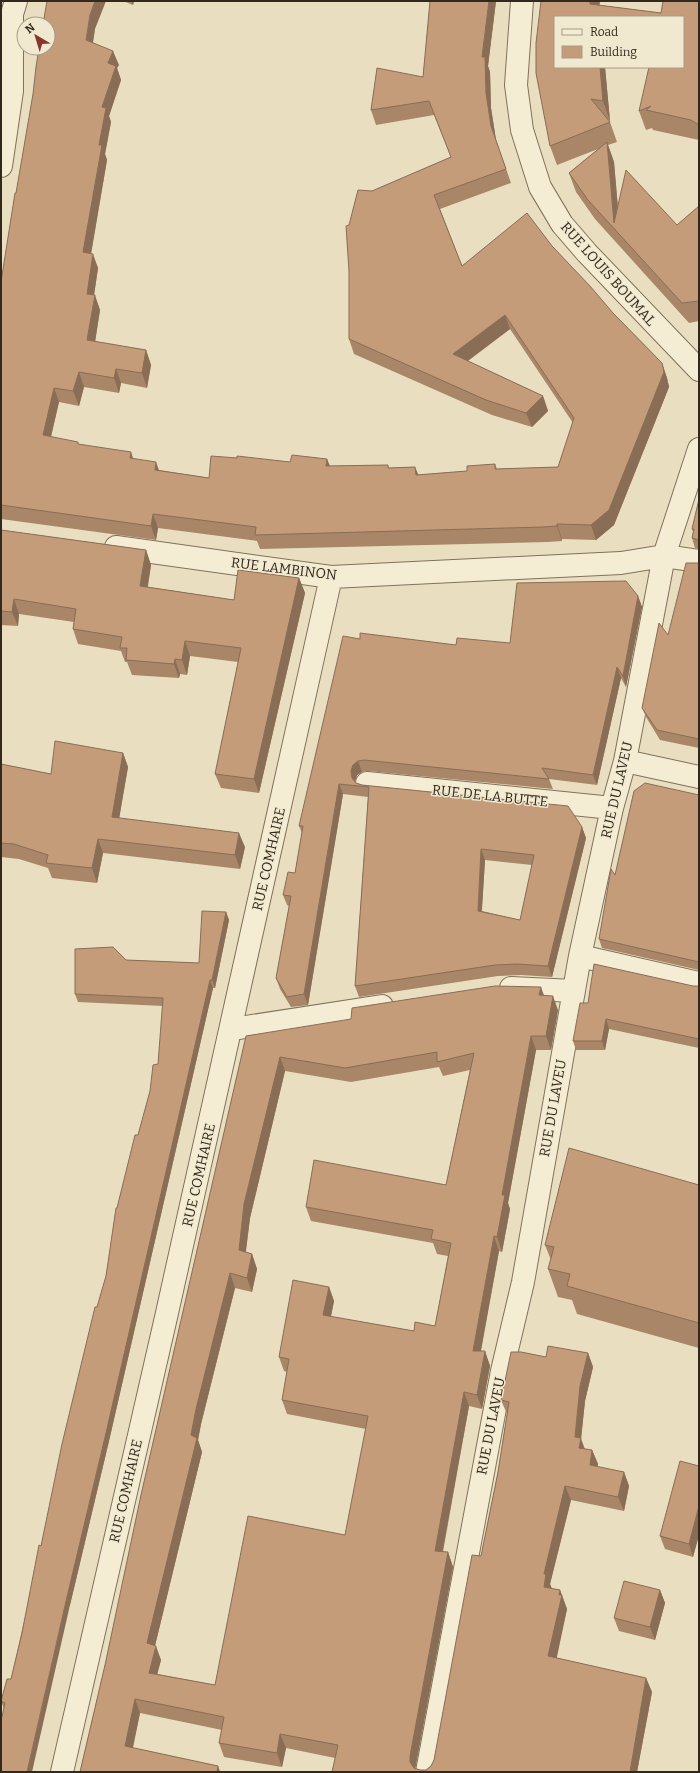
<svg xmlns="http://www.w3.org/2000/svg" width="700" height="1773" font-family="Bitter,serif">
<style>
.lines{fill:none;stroke-linecap:round;stroke-linejoin:round}
.minor-casing{stroke:#81715a;stroke-width:24}
.minor{stroke:#f5edd3;stroke-width:22}
.wall{fill:#a98668;fill-rule:evenodd}
.shaded-wall{fill:#896d55}
.building{fill:#c49c79;stroke:#896d55;fill-rule:evenodd}
.labels{text-anchor:middle;dominant-baseline:central;stroke-width:3;stroke-linejoin:round;paint-order:stroke}
.street-label{font-size:14px;fill:#32281d;stroke:#f1e9cf}
</style>
<rect width="100%" height="100%" fill="#e9dfc0"/>
<g class="lines">
<defs>
<path id="minor" d="M522,1L516,85L522,130L540,187L562,224L587,253L699,370
M1,166L12,91V14L16,1
M116,547L331,577L621,563L664,556L699,561
M625,761L699,777
M367,783L612,808
M580,956L699,983
M511,988L574,991
M233,1029L382,1006
M62,1772C153,1374 245,976 331,577
M427,1772L502,1371L523,1282L580,956L612,808L625,761L664,556L699,449"/>
</defs>
<use href="#minor" class="minor-casing"/>
<use href="#minor" class="minor"/>
</g>
<path class="wall" d="M123,1H134L133,5Z
M430,1H496L488,66L490,72L491,108L496,140L511,183L440,209L462,266L552,246L613,313L662,363L667,378L669,387L614,525L596,540L562,539V541L548,542L260,549L257,541L158,528L156,540L1,519V282L16,193L95,29L93,42L119,65L117,68L121,80L109,116L111,122L105,154L107,160L91,253L98,268L94,295L100,310L95,342L146,350L151,365L147,388L121,383L119,393L84,387L79,406L59,402L51,437L79,445L133,459L159,470L209,478L290,462L327,459L330,466L388,465L389,468L415,467L418,475L467,471L495,464L497,469L558,467L573,423L510,329L468,361L543,396L548,411L532,427L492,415L354,354L349,339V225L372,191L451,157L434,115L376,125L371,110L423,77Z
M541,1H600L599,5L661,13L699,1V140L653,130L652,128L646,130L639,111L683,17H555L605,67L610,121L608,120L610,122L617,142L608,145L614,162L618,206L677,225L699,206V321L689,323L595,219L576,192L569,173L598,149L557,165L550,146Z
M699,499V549L695,548L692,538L693,532L692,529Z
M1,530L146,550L151,565L148,587L234,600L299,578L305,593L259,793L221,788L215,774L238,662L190,656L187,675L180,674L179,678L132,675L127,662H125L121,651L78,644L73,629L74,622L19,614L18,626L1,625Z
M699,563V748L660,740L646,717L642,708L668,635Z
M638,596L642,607L626,687L621,678L597,785L549,779L553,789L368,771L362,772L357,775L355,781L356,783L362,785L582,827L586,838L552,977L521,975L498,976L359,997L355,986L368,797L343,794L308,1005L291,1007L280,989L276,978L289,906L287,905L283,895L295,873L302,833L299,826L360,639L456,645L510,643ZM485,860L532,865L520,920L482,911Z
M123,753L128,767L119,818L245,847L240,869L103,853L97,883L52,878L48,868L19,859L1,857V764L51,774Z
M699,795V970L602,948L599,939L615,875Z
M226,912L229,920L215,988H213L109,1441L70,1605L4,1709L1,1701L11,1679L41,1546L97,1307L106,1276L117,1208L158,1064L163,1006L78,1002L75,994L126,960L199,963Z
M693,986H699V1048L609,1029L605,1050H576L573,1041L588,1003Z
M544,995L558,1010L551,1050H536L508,1203L510,1209L502,1252L499,1251L481,1351H485L490,1366L482,1409L469,1406L443,1552H448L453,1567L415,1768L420,1770H426L431,1766L434,1760L481,1556L498,1472L507,1414L501,1400L546,1357L588,1353L593,1367L585,1401L581,1439L585,1449L592,1450L598,1464L597,1467L624,1472L629,1486L624,1511L571,1500L550,1584L552,1589L560,1590L567,1609L556,1658L646,1678L652,1692L637,1772H332L335,1758L286,1748L282,1767L224,1757L219,1743L222,1730L140,1713L133,1748L218,1766L220,1772H80L105,1665L246,1036ZM439,1067L443,1076L470,1070L446,1185L306,1207L311,1221L433,1243L437,1254L448,1256L435,1326L414,1331L331,1317L334,1301L329,1287L279,1357L284,1371L287,1372L282,1400L287,1414L366,1429L345,1535L215,1685L157,1674L161,1660L155,1646L202,1452L198,1440L201,1424L235,1288L252,1292L257,1269L252,1254L246,1252L250,1218L285,1071L351,1082Z
M699,1185V1348L577,1314L572,1300L558,1297L548,1269L551,1260L545,1245Z
M699,1466V1535L693,1557L665,1549L660,1536Z
M660,1590L665,1603L655,1640L619,1631L614,1618Z"/>
<path class="shaded-wall" d="M95,1H106L95,29L91,54L86,40L90,15Z
M131,1H134L133,5Z
M489,1H496L488,66L490,72L491,108L496,140L511,183L491,126L486,93L482,57Z
M590,1H600L598,17L590,4Z
M113,51L119,65L117,68L121,80L109,116L111,122L105,154L107,160L89,266L83,252L99,145L102,107L108,63Z
M600,67H605L610,121L603,101Z
M607,142L614,162L620,236L614,223Z
M93,254L98,268L92,309L87,294Z
M95,295L100,310L93,355L87,340Z
M505,315L510,329L458,368L453,354Z
M146,350L151,365L147,388L142,373Z
M662,363L667,378L669,387L614,525L596,540L591,525Z
M116,369L121,383L119,393L114,378Z
M79,372L84,387L79,406L73,391Z
M54,388L59,402L48,449L43,435Z
M543,396L548,411L532,427L526,413Z
M131,452L136,467L130,458Z
M327,459L332,473L326,466Z
M156,462L161,476L155,470Z
M415,467L421,481L416,475Z
M153,514L158,528L156,540L151,526Z
M557,524L562,539V541L557,526Z
M146,550L151,565L145,600L140,586Z
M299,578L305,593L259,793L254,779Z
M638,596L642,607L626,687L623,676Z
M14,599L19,614L18,626L12,612Z
M185,641L190,656L187,675L182,660Z
M175,659L180,674L179,678L174,664Z
M617,667L621,678L597,785L593,775Z
M123,753L128,767L117,831L112,817Z
M358,761L362,772L357,775L355,781L352,778L351,771L353,765Z
M339,784L343,794L308,1005L304,994Z
M582,827L586,838L552,977L548,966Z
M239,833L245,847L240,869L235,855Z
M98,839L103,853L97,883L92,868Z
M481,849L485,860L481,921L478,911Z
M226,912L229,920L215,988L212,980Z
M210,980L213,988L109,1441L70,1605L32,1772H27L67,1597Z
M541,987L546,1001L539,995Z
M553,996L558,1010L551,1050L546,1036Z
M606,1019L609,1029L605,1050L602,1041Z
M531,1036L536,1050L508,1203L510,1209L502,1252L497,1237L502,1195Z
M280,1057L285,1071L250,1218L244,1264L239,1250L244,1204Z
M494,1236L499,1251L478,1366L473,1351Z
M252,1254L257,1269L252,1292L247,1278Z
M230,1273L235,1288L201,1424L198,1440L202,1452L152,1658L147,1643L196,1409Z
M329,1287L334,1301L328,1330L323,1315Z
M485,1351L490,1366L482,1409L477,1395Z
M588,1353L593,1367L585,1401L581,1439L586,1453L584,1462L575,1437L580,1386Z
M464,1392L469,1406L440,1565L435,1551Z
M592,1450L598,1464L595,1480L590,1465Z
M624,1472L629,1486L624,1511L618,1497Z
M565,1486L571,1500L550,1584L552,1589L544,1587V1574Z
M699,1506V1535L693,1557L689,1544Z
M448,1552L453,1567L415,1770L410,1762V1756Z
M560,1590L567,1609L554,1671L548,1656Z
M660,1590L665,1603L655,1640L650,1627Z
M156,1646L161,1660L154,1687L149,1673Z
M646,1678L652,1692L637,1772H630Z
M135,1699L140,1713L130,1760L125,1746Z
M280,1734L286,1748L282,1767L277,1753Z
M218,1766L220,1772H217Z"/>
<path class="building" d="M47,1H95L90,15L86,40L113,51L108,63L116,66L102,107L106,108L99,145H102L83,252L93,254L87,294L95,295L87,340L146,350L142,373L116,369L114,378L79,372L73,391L54,388L43,435L78,442V444L131,452L130,458L156,462L155,470L209,478L211,456L237,458V456L290,462L292,455L327,459L326,466L388,465V468L415,467L416,475L467,471V466L495,464V469L558,467L574,418L505,315L453,354L543,396L526,413L486,400L349,339V271L346,226L349,225L358,190L372,191L451,157L429,101L371,110L377,68L423,77L430,1H489L482,57H485L486,93L491,126L506,169L434,195L462,266L527,213L552,246L590,286L613,313L662,363L664,372L609,510L591,525L557,524V526L543,527L255,535L256,527L153,514L151,526L1,505V282L15,193H16L33,94L36,67L39,48H48V24H43Z
M541,1H590V4L661,13L663,1H699V125L691,120L646,110L651,106L639,111L649,67H683V17H555V67H600L603,101L591,99L610,122L550,146L536,73V43Z
M607,142L614,223L626,170L677,225L699,206V301L682,303L588,200L569,173Z
M699,499V540L692,538L694,529H692Z
M1,530L146,550L140,586L234,600L238,570L299,578L254,779L215,774L241,648L185,641L182,660L175,659L174,664L126,660L127,648H120L122,637L73,629L76,609L14,599L12,612L1,611Z
M686,563H699V739L657,730L642,708L659,623L668,635Z
M626,581L638,596L623,676L617,667L593,775L542,768L549,779L364,760L358,761L353,765L351,771L352,778L356,783L362,785L568,806L582,827L548,966L517,964L495,965L355,986L369,787L339,784L304,994L287,997L276,978L291,896L283,895L288,872L295,873L303,826H299L343,636L360,639V633L456,645L457,638L510,643L517,583ZM481,849L534,855L520,920L478,911Z
M55,741L123,753L112,817L239,833L235,855L98,839L92,868L46,863L48,855L14,844L1,843V764L51,774Z
M645,783L699,795V962L599,939L611,869L615,875L634,791Z
M202,911L226,912L212,980H210L106,1433L67,1597L27,1772H1V1721L5,1703L1,1701L7,1679H11L22,1633L39,1545L41,1546L62,1444L95,1307H97L106,1276L116,1208H117L135,1135H138L150,1091L153,1065L158,1064L163,998L75,994V949L113,947L126,960L199,963Z
M594,964L693,986H699V1039L606,1019L602,1041H573L580,1003H588Z
M495,986L541,987L539,995L553,996L546,1036H531L502,1195H505L497,1237L494,1236L473,1351H485L477,1395L464,1392L435,1551L448,1552L410,1756V1762L414,1768L420,1770H426L431,1766L434,1760L472,1555L481,1556L498,1472L509,1402L501,1400L511,1352H521L546,1357L548,1346L588,1353L580,1386L575,1437L581,1438L579,1448L592,1450L590,1465L624,1472L618,1497L565,1486L544,1574H546L544,1587L560,1590L559,1595H562L548,1656L646,1678L630,1772H332L338,1745L280,1734L277,1753L219,1743L224,1717L135,1699L125,1746L218,1766L217,1772H80L105,1665L141,1495L246,1036L351,1019L352,1008ZM437,1052V1062L474,1053L446,1185L314,1160L306,1207L433,1230L431,1239L451,1243L435,1326L415,1322L414,1331L323,1315L329,1287L293,1280L279,1357L289,1359L282,1400L368,1416L345,1535L248,1516L215,1685L149,1673L156,1646L147,1643L197,1438L191,1435L196,1409L230,1273L247,1278L252,1254L239,1250L244,1204L280,1057L345,1068Z
M569,1148L699,1185V1323L567,1286L570,1274L548,1269L554,1247L545,1245Z
M680,1461L699,1466V1506L689,1544L660,1536Z
M624,1581L660,1590L650,1627L614,1618Z"/>
<g class="labels">
<g class="street-label">
<text transform="translate(608 274) rotate(48)">RUE LOUIS BOUMAL</text>
<text transform="translate(284 569) rotate(7)">RUE LAMBINON</text>
<text transform="translate(617 790) rotate(-77)">RUE DU LAVEU</text>
<text transform="translate(490 796) rotate(6)">RUE DE LA BUTTE</text>
<text transform="translate(269 859) rotate(-77)">RUE COMHAIRE</text>
<text transform="translate(553 1108) rotate(-80)">RUE DU LAVEU</text>
<text transform="translate(199 1175) rotate(-77)">RUE COMHAIRE</text>
<text transform="translate(491 1426) rotate(-79)">RUE DU LAVEU</text>
<text transform="translate(126 1491) rotate(-77)">RUE COMHAIRE</text>
</g>
</g>
<rect width="700" height="1773" fill="none" stroke="#32281d" stroke-width="4"/>
<rect x="554" y="16" width="130" height="52" fill="#f1e9cf" stroke="#a59c88"/>
<rect x="562" y="29" width="20" height="6" fill="#f5edd3" stroke="#a59c88"/>
<text x="590" y="36" font-size="12" fill="#32281d">Road</text>
<rect x="562" y="46" width="20" height="12" fill="#c49c79" stroke="#a59c88"/>
<text x="590" y="56" font-size="12" fill="#32281d">Building</text>
<g transform="translate(36 36) rotate(322)"><circle r="19" fill="#f1e9cf" stroke="#a59c88"/>
<path d="M0-3L7 15L0 10L-7 15Z" fill="#8a3430"/>
<text y="-6" font-size="11" font-weight="bold" text-anchor="middle" fill="#32281d">N</text>
</g>
</svg>
